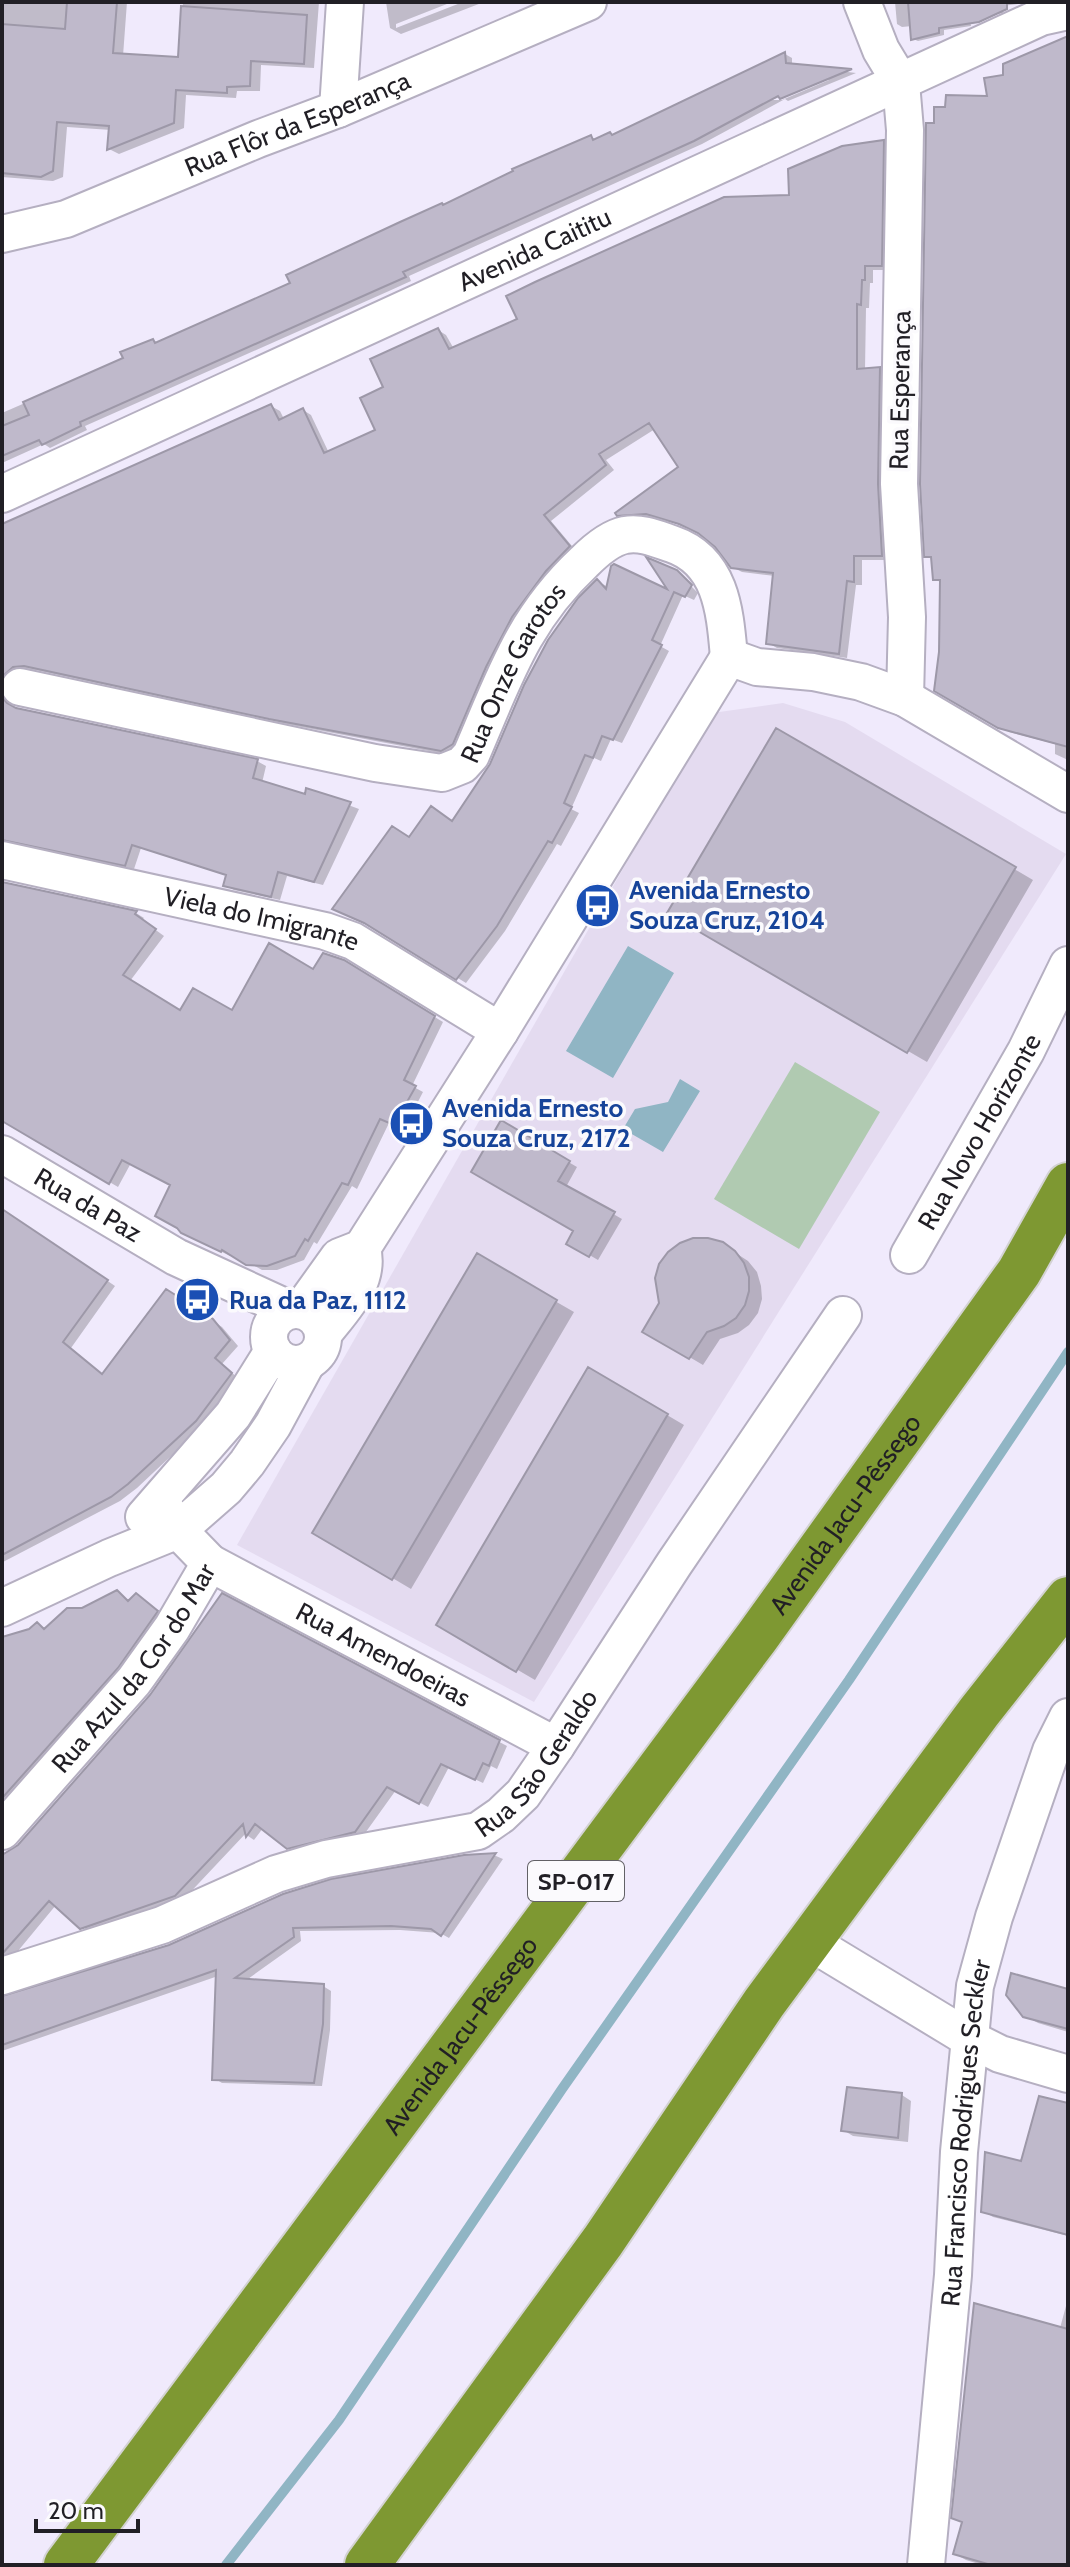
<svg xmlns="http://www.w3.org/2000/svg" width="1070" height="2567" font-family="Cabin,sans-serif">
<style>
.education{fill:#e4dbf0}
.green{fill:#b0cab1}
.water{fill:#90b5c4}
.shadow{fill:#0003;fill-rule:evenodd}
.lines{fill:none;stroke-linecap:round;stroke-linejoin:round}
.stream{stroke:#90b5c4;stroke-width:10}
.building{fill:#bfb9cb;stroke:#9d98a8;stroke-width:2}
.minor-casing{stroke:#b5afc1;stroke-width:40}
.highway-casing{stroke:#d3d2d3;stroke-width:48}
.minor{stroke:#fff;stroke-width:36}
.highway{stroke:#7e9832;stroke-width:44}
.labels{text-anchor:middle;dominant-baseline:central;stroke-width:7;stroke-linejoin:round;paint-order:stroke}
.shield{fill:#fbfafd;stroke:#626166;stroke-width:2}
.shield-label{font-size:24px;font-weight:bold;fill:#211f25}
.street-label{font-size:26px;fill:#211f25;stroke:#fbfafd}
.transit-label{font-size:26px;font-weight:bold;fill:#164399;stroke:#fbfafd;text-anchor:start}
</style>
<rect width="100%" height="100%" fill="#f0eafc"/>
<path class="education" d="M783,703L845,722L1066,854L534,1702L237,1545L712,713Z"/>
<path class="green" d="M795,1062L880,1112L799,1249L714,1199Z"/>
<path class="water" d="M628,946L674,973L613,1078L566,1051Z
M680,1079L700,1091L663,1152L623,1129L635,1109L668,1102Z"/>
<path class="shadow" d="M2,2H127L123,56L180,59L183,2H319L314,68L261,65L260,91H237L236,98L186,95L184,128L119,154L109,149L111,130L67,127L63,177L53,181L2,177Z
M386,2H452L396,24V28L463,2H484L401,34L390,28Z
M895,2H1033L1002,6L1003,13L970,18L971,26L944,30V35L918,41L913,39L912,26L902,27L897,24Z
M1068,38V760L1055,754V744L1009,732L936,690L941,652L942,583L935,579L933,559L926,556L936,125L947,109L989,98L1005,77Z
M785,54L792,58V65L856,73L788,101L785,99L702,144L409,276L411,281L389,291L85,426L87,430L50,448L44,444L2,463V413L126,359L153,341L158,344L236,310L590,137L596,140L614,137ZM828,77L829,80L782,100H772Z
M883,142L892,147L890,270H873V283H870L869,308H866L865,370L880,369L888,374L890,560H862V585H856L847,658L777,648L768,643L775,576L742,572L732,567L716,545L690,528L657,518L627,519L618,514L680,467L655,429L606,460L614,470L551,521L577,552L462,748L450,755L280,723L35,670L22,671L8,699L14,709L257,761L266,766L262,783L306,796L308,790L359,809L323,885L287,876L280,900L234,890L225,885L228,876L141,848L134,869L16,843L2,846V526L271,406L280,411L284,419L303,410L311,415L329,453L377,431L386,388L438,330L446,335L454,349L791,197Z
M676,571L698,593L694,600L683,595L660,646L669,651L622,743L611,739L601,761L594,758L571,809L579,813L561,846L557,844L505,931L466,983L373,926L410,839L453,823L492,765L597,581L608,587L673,594Z
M777,731L1033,880L927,1062L670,913Z
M2,884L136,913L144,918L142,920L164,936L130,981L181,1013H233L314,972L343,962L443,1022L412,1086L423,1092L404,1129L389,1123L357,1189L352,1186L317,1244L314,1242L304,1260L277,1270H262L231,1253L230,1256L192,1237L172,1185L131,1163L118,1187L2,1119Z
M501,1123L577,1167L566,1187L622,1219L598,1260L569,1243L576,1230Z
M2,1209L115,1286L71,1348L104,1376L176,1297L222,1327L238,1346L222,1364L239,1379L204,1425L137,1488L120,1501L3,1562Z
M722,1244L748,1261L757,1272L761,1286L762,1299L758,1313L749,1325L738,1333L720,1339L703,1365L645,1331Z
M477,1256L574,1312L411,1589L315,1532Z
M589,1369L684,1425L535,1680L439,1624Z
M116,1592L130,1602L144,1600L164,1617L2,1812V1640L30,1630L37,1625L46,1630Z
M223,1596L507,1746L497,1769L491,1766L483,1783L449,1767L428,1807L396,1790L363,1836L297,1852L263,1828L254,1840L248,1836L247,1832L183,1900L89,1932L56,1905L13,1957L2,1962V1853L10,1852L19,1846L151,1696Z
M496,1856L503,1859L449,1938L440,1933L400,1930L300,1931L301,1941L245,1981L323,1986L331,1991L330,2030L322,2086L222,2083L214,2078L218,1976L2,2051V1998L464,1857Z
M1068,1990V2032L1038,2023L1024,2015Z
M902,2095L911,2101L908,2142L853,2136L843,2130Z
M1068,2106V2236L993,2217L983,2211Z
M1066,2306L1068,2565H982L966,2560L955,2554L1060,2328Z"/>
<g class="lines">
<path class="stream" d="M226,2565L339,2420L562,2089L849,1680L1068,1352"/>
</g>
<path class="building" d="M67,2H117L113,53L178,57L181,6L307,15L304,64L251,61L250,86L227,87V93L176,90L174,123L107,150L109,126L57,122L53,171L41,177L2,173V24L65,29Z
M908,2H1007V9L979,22L939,28V33L911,40Z
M1068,36V747L998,728L934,691L939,652L940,580H933L931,557H924L920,484L926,123H934V107H945L946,95L987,96L984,78L1003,75V64Z
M785,52L786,63L852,69L780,99L778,96L694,141L403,272L406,277L381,288L80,422L81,426L42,445L39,440L2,456V426L29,415L23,402L123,358L120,352L153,339L155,343L290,283L286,275L400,222L442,203L443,205L513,171L512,169L591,135L593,140L610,132L612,135Z
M884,140L882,266H865V280H862L861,305L857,304V369L880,367L878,484L882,556H854V582L847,581L839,654L766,644L773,573L731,568L715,547L698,533L679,524L646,514L617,516L615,513L678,467L649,423L599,454L606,465L544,515L570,546L546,571L512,617L486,667L453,744L441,751L269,719L24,666L13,667L2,677V524L271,404L279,420L303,408L324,453L375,430L360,398L383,387L370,359L438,328L449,349L517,319L506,296L535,282L724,197L789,195L788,169L842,146Z
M646,557L677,570L692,585L685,597L674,592L652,640L662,645L613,740L602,736L593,758L585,755L564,803L572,807L552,843L548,841L497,926L456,980L364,923L332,909L392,826L409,837L431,806L452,821L490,764L524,685L548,640L578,598L597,579L606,589L611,566L614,564L667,589Z
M2,697L7,703L16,708L258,759L253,778L305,794L306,788L351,802L314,882L278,872L271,897L223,886L226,875L132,845L125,866L2,840Z
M776,728L1016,867L907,1053L667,913Z
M2,882L137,911L135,914L156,929L123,975L180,1010L193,988L232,1010L269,943L313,969L323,953L344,960L435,1016L404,1080L416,1086L394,1125L380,1119L348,1185L342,1183L308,1241L305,1239L295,1256L267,1266L246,1265L222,1250L221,1252L181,1233L177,1228L155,1216L170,1185L122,1160L109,1184L2,1121Z
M501,1120L570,1161L558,1181L615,1212L589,1257L566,1244L573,1231L471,1172Z
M2,1209L108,1280L63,1342L102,1374L166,1289L213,1319L230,1340L215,1358L232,1373L196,1421L128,1484L111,1497L2,1555Z
M693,1238H708L723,1242L735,1251L744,1263L749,1277V1291L745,1305L736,1318L724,1326L707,1332L689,1359L642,1332L659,1303L655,1278L659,1264L668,1252L680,1243Z
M477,1253L557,1300L392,1580L312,1533Z
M588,1367L668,1414L516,1672L436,1625Z
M117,1590L128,1601L136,1593L158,1611L118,1668L4,1796L2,1794V1637L29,1629L37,1622L44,1629L67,1608H82Z
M222,1593L500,1740L489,1766L483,1763L475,1780L441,1764L419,1804L387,1787L355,1832L287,1849L255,1824L246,1837L243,1824L175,1896L80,1929L49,1901L2,1954V1855L18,1845L150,1695Z
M496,1853L441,1936L431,1929L391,1926L293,1928L294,1937L235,1978L324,1984L323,2024L314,2083L212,2080L216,1970L2,2045V1996L169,1945L283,1894L331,1879L464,1855Z
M1011,1973L1068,1989V2029L1023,2017L1006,1995Z
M847,2087L902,2093L898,2138L841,2131Z
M1039,2096L1068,2103V2235L981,2212L985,2152L1021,2161Z
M974,2303L1068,2329V2565H991L953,2554L962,2522L951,2518Z"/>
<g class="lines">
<defs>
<g id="minor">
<path d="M862,2L881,50L901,83L905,130L899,484L907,617L905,698"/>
<path d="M338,109L345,2"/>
<path id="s1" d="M2,234L66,219L258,139L338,109L588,2"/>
<path id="s2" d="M2,494L1041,17L1068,11"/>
<path id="s3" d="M20,687L375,763L442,773L462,765L471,755C504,679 522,620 584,562C595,551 610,538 625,535C642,532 657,539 672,544C722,561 725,613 729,657"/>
<path id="s4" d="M2,860L325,931L353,941L500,1031"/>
<path id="s5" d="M2,1154L176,1257L291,1310"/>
<path id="s6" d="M909,1255L1026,1051L1068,965"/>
<circle cx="296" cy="1337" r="27"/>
<path d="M301,1310L339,1257L362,1248L500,1031L729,657L757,667L813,672L861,682L905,698L1068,794"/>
<path d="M323,1334C343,1308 371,1282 362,1248"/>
<path d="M144,1517L233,1415L273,1351"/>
<path id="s7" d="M210,1563L556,1746"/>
<path d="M2,1608L109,1558L178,1530L226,1488L247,1463L273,1425L307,1362"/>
<path id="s8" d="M2,1831L134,1681L172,1628L210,1563L178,1530L160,1500"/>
<path d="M810,1942L970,2039L1000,2054L1068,2074"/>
<path id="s9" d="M2,1976L162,1925L276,1874L326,1859L478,1831L501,1815L523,1794L556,1746L674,1564L843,1315"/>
<path id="s10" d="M926,2565L953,2275L959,2152L975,1986L994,1917L1051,1751L1068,1717"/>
</g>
<g id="highway">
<path id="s11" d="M66,2565L757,1637L1019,1272L1068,1185"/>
<path d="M367,2565L603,2241L764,2003L979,1712L1068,1599"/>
</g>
</defs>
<use href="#minor" class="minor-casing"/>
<use href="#highway" class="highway-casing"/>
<use href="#minor" class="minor"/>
<use href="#highway" class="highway"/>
</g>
<defs>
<symbol id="bus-disc" viewBox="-11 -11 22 22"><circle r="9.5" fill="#1a4fb4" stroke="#fbfafd"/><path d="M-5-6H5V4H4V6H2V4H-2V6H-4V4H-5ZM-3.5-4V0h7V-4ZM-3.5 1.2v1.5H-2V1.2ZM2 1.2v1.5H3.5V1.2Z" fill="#fff"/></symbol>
</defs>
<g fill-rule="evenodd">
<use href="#bus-disc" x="572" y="880" width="51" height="51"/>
<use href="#bus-disc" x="386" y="1098" width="51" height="51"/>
<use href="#bus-disc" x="172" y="1274" width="51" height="51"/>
</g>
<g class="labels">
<rect class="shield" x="528" y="1861" width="96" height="40" rx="6"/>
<g class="shield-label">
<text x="576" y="1881">SP-017</text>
</g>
<g class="street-label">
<text stroke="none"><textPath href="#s1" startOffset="316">Rua Flôr da Esperança</textPath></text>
<text stroke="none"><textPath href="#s2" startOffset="586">Avenida Caititu</textPath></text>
<text transform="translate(900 390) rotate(-89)">Rua Esperança</text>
<text stroke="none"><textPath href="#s3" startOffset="558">Rua Onze Garotos</textPath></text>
<text stroke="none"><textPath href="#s4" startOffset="266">Viela do Imigrante</textPath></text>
<text stroke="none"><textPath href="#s6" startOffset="142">Rua Novo Horizonte</textPath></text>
<text stroke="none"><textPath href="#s5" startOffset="100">Rua da Paz</textPath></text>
<text stroke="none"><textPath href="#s11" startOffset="1308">Avenida Jacu-Pêssego</textPath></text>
<text stroke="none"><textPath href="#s7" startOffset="196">Rua Amendoeiras</textPath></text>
<text stroke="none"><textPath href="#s8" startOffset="210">Rua Azul da Cor do Mar</textPath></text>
<text stroke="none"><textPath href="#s9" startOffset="590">Rua São Geraldo</textPath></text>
<text stroke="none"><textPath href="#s11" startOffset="660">Avenida Jacu-Pêssego</textPath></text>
<text stroke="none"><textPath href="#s10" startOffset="434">Rua Francisco Rodrigues Seckler</textPath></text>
</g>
<g class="transit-label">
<text x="629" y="890">Avenida Ernesto<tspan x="629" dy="30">Souza Cruz, 2104</tspan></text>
<text x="442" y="1108">Avenida Ernesto<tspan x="442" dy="30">Souza Cruz, 2172</tspan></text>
<text x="229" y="1300">Rua da Paz, 1112</text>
</g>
</g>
<rect width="1070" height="2567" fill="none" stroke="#211f25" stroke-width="8"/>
<path d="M36 2519v12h102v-12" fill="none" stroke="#211f25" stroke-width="4"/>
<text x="48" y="2519" font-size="24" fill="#211f25" stroke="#fbfafd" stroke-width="6" paint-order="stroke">20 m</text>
</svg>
